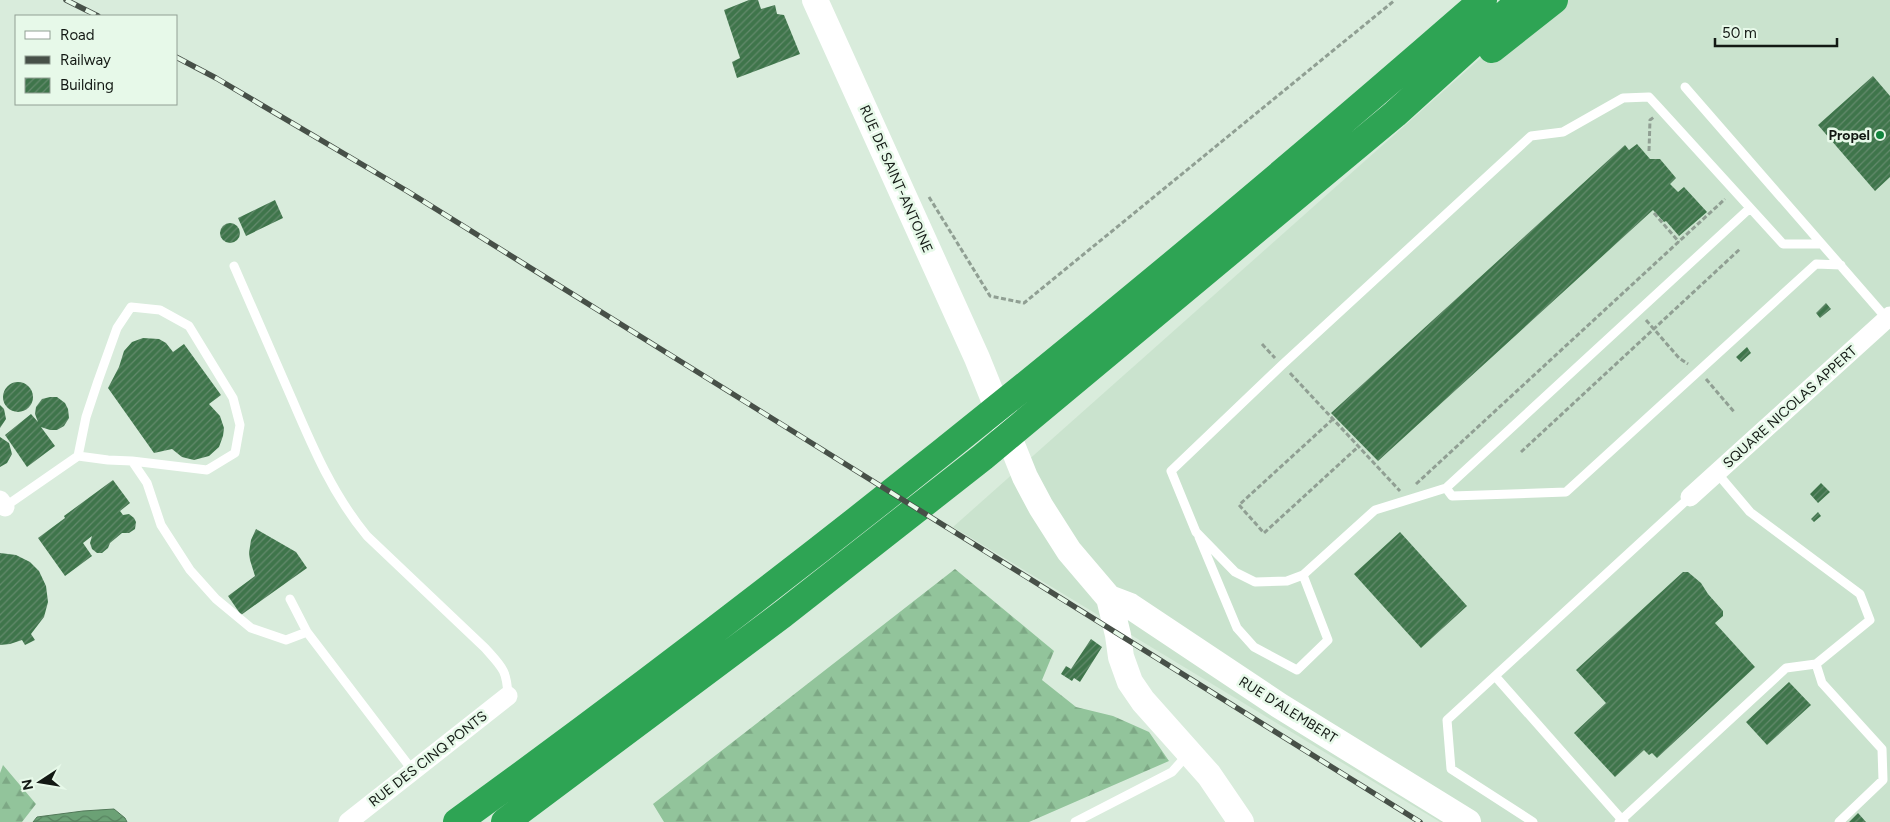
<svg xmlns="http://www.w3.org/2000/svg" width="1890" height="822" font-family="Figtree,sans-serif">
<style>
.built{fill:#cae3ce}
.forest{fill:url(#forest-firs)}
.water{fill:url(#water-waves);stroke:#517858}
.building{fill:url(#building-hatch)}
.lines{fill:none;stroke-linecap:round;stroke-linejoin:round}
.path{stroke:#909f93;stroke-width:3;stroke-dasharray:5 2.5;stroke-linecap:butt}
.lane{stroke:#fff;stroke-width:9}
.street{stroke:#fff;stroke-width:19}
.secondary{stroke:#fff;stroke-width:26}
.highway{stroke:#2ea454;stroke-width:28}
.rail-casing{stroke:#475048;stroke-width:5.5}
.rail{stroke:#e7f9e9;stroke-width:4;stroke-dasharray:11;stroke-linecap:butt}
.poi-dot{fill:#11843d;stroke:#e7f9e9;stroke-width:2}
.labels{text-anchor:middle;dominant-baseline:central;stroke-width:5;stroke-linejoin:round;paint-order:stroke}
.poi-label{font-size:14px;font-weight:bold;fill:#131914;stroke:#e7f9e9;text-anchor:end}
.street-label{font-size:14px;fill:#131914;stroke:#e7f9e9}
</style>
<defs>
<pattern id="forest-firs" width="22" height="20" patternUnits="userSpaceOnUse" patternTransform="scale(1.25)"><rect width="22" height="20" fill="#92c49b"/><path d="M5 1l3.5 6h-7zM16 11l3.5 6h-7z" fill="#7da885"/></pattern>
<pattern id="water-waves" width="16" height="10" patternUnits="userSpaceOnUse" patternTransform="scale(1.25)"><rect width="16" height="10" fill="#6ba175"/><path d="M0 5q4-4 8 0t8 0" fill="none" stroke="#57825f"/></pattern>
<pattern id="building-hatch" width="6" height="6" patternUnits="userSpaceOnUse" patternTransform="scale(1.25)"><rect width="6" height="6" fill="#3f754b"/><path d="M-1 1l2-2M0 6l6-6M5 7l2-2" fill="none" stroke="#638a6c"/></pattern>
</defs>
<rect width="100%" height="100%" fill="#d9ecdc"/>
<path class="built" d="M1546,0H1890V822H1440L953,527Z"/>
<path class="forest" d="M955,569L1054,651L1042,680L1076,707L1113,716L1149,732L1169,761L1029,822H664L653,804Z
M3,765L36,804L22,822H0V773Z"/>
<path class="water" d="M114,809L125,818L127,822H33L37,817L83,811Z"/>
<path class="building" d="M749,0H758L761,9L775,5L777,14L784,15L800,54L737,78L732,62L740,58L724,10Z
M1873,76L1890,96V177L1875,191L1818,125Z
M1637,144L1650,159H1660L1676,178L1670,184L1678,192L1684,187L1707,212L1679,236L1666,221L1664,222L1653,210L1378,461L1331,413L1625,145L1629,150Z
M275,200L283,218L246,236L238,218Z
M220 233a10 10 0 1 1 20 0a10 10 0 1 1-20 0Z
M1826,303L1831,309L1820,318L1816,313Z
M143,338L159,339L166,343L173,352L184,344L221,395L209,404L220,416L224,428L223,436L219,447L209,456L194,460L182,457L172,449L154,453L108,388L119,367L124,351L132,342Z
M1747,347L1751,353L1741,362L1736,357Z
M3 397a15 15 0 1 1 30 0a15 15 0 1 1-30 0Z
M50,397H57L65,403L68,409L69,418L64,426L57,430H50L41,427L55,446L27,467L5,435L31,414L38,422L35,414L36,407L42,399Z
M0,405L4,409L6,419L0,428Z
M0,437L9,443L12,454L7,463L0,467Z
M113,480L130,503L120,511L123,515L129,514L134,518L136,522L135,529L129,533H122L110,543L108,548L102,553H97L92,549L90,543L92,536L83,543L92,556L65,576L38,538L65,518L64,516Z
M1821,483L1830,492L1818,503L1810,494Z
M1818,512L1821,516L1814,522L1811,519Z
M256,529L296,552L307,568L241,615L228,596L255,576L250,560L249,553L251,540Z
M1400,532L1467,606L1421,648L1354,574Z
M0,553L16,555L30,562L39,571L46,586L48,602L44,617L31,634L35,640L25,645L22,640L10,644L0,645Z
M1683,572H1688L1701,583L1708,594L1723,611V616L1715,623L1755,667L1657,758L1652,753L1649,755L1644,750L1615,777L1574,733L1606,703L1576,670Z
M1091,639L1102,647L1080,682L1074,678L1072,681L1061,674L1066,666L1071,669Z
M1789,682L1811,705L1767,745L1746,722Z
M1858,813L1866,822H1849Z"/>
<g class="lines">
<path class="path" d="M1649,151L1650,120L1654,117
M929,197L990,296L1024,303L1395,0
M1654,213L1679,242
M1646,320L1679,358L1688,364
M1262,344L1275,358
M1290,373L1400,491
M1706,379L1735,413
M1333,419L1239,505L1264,533L1359,446
M1521,452L1740,249
M1416,484L1725,199"/>
<path class="lane" d="M1685,87L1888,320
M1750,208L1446,488L1375,510L1303,575L1287,581L1255,582L1235,572L1196,532L1171,471L1282,365L1531,136L1563,132L1623,98L1649,97L1661,110L1783,244H1821
M234,266C254,311 273,355 292,399C313,448 333,495 367,536L485,648C502,667 507,670 508,696
M78,456L108,460L132,461L147,483L161,525L190,570L216,599L251,628L286,640L307,632L290,599
M1446,488L1452,496L1566,492L1816,264L1841,265
M3,508L78,456L86,417L98,381L117,328L131,307L160,310L189,326L233,398L240,425L235,453L207,470L132,461
M1199,537L1237,628L1254,647L1297,670L1328,640L1303,575
M307,632L413,771
M1816,664L1822,683L1882,749L1883,780L1839,822
M1495,676L1624,822
M1075,822L1172,772L1188,754
M1533,822L1451,769L1447,720L1690,497
M1619,822L1786,668L1816,664L1870,620L1860,594L1750,512L1717,473"/>
<path class="street" d="M1690,497L1890,316
M0,500L5,507
M348,822L508,696"/>
<path class="secondary" d="M815,0L977,358L1025,477L1041,507L1069,551L1109,598L1118,635L1121,657L1130,682L1143,701L1209,775L1241,822
M1109,598L1130,606L1280,706L1468,822"/>
<path class="highway" d="M1492,49L1554,0
M457,822C812,565 1153,288 1483,0
M505,822L783,614L983,457L1395,114L1521,0"/>
<defs>
<path id="rail" d="M66,0L98,16
M176,57L216,78L407,191L1420,822"/>
</defs>
<use href="#rail" class="rail-casing"/>
<use href="#rail" class="rail"/>
</g>
<circle class="poi-dot" cx="1880" cy="135" r="5"/>
<g class="labels">
<g class="poi-label">
<text x="1870" y="135">Propel</text>
</g>
<g class="street-label">
<text transform="translate(896 179) rotate(66)">RUE DE SAINT-ANTOINE</text>
<text transform="translate(1790 407) rotate(-42)">SQUARE NICOLAS APPERT</text>
<text transform="translate(1288 710) rotate(32)">RUE D’ALEMBERT</text>
<text transform="translate(428 759) rotate(-38)">RUE DES CINQ PONTS</text>
</g>
</g>
<rect x="15" y="15" width="162" height="90" fill="#e7f9e9" stroke="#929f94"/>
<rect x="25" y="31" width="25" height="8" fill="#ffffff" stroke="#929f94"/>
<text x="60" y="40" font-size="15" fill="#131914">Road</text>
<rect x="25" y="56" width="25" height="8" fill="#475048" stroke="#929f94"/>
<text x="60" y="65" font-size="15" fill="#131914">Railway</text>
<rect x="25" y="78" width="25" height="15" fill="url(#building-hatch)" stroke="#929f94"/>
<text x="60" y="90" font-size="15" fill="#131914">Building</text>
<g transform="translate(40 782) rotate(258)" stroke="#e7f9e9" stroke-width="4" paint-order="stroke">
<path d="M0-4L9 19L0 12L-9 19Z" fill="#131914"/>
<text y="-8" font-size="14" font-weight="bold" text-anchor="middle" fill="#131914">N</text>
</g>
<path d="M1715 38v8h122v-8" fill="none" stroke="#131914" stroke-width="2.5"/>
<text x="1722" y="38" font-size="15" fill="#131914" stroke="#e7f9e9" stroke-width="4" paint-order="stroke">50 m</text>
</svg>
